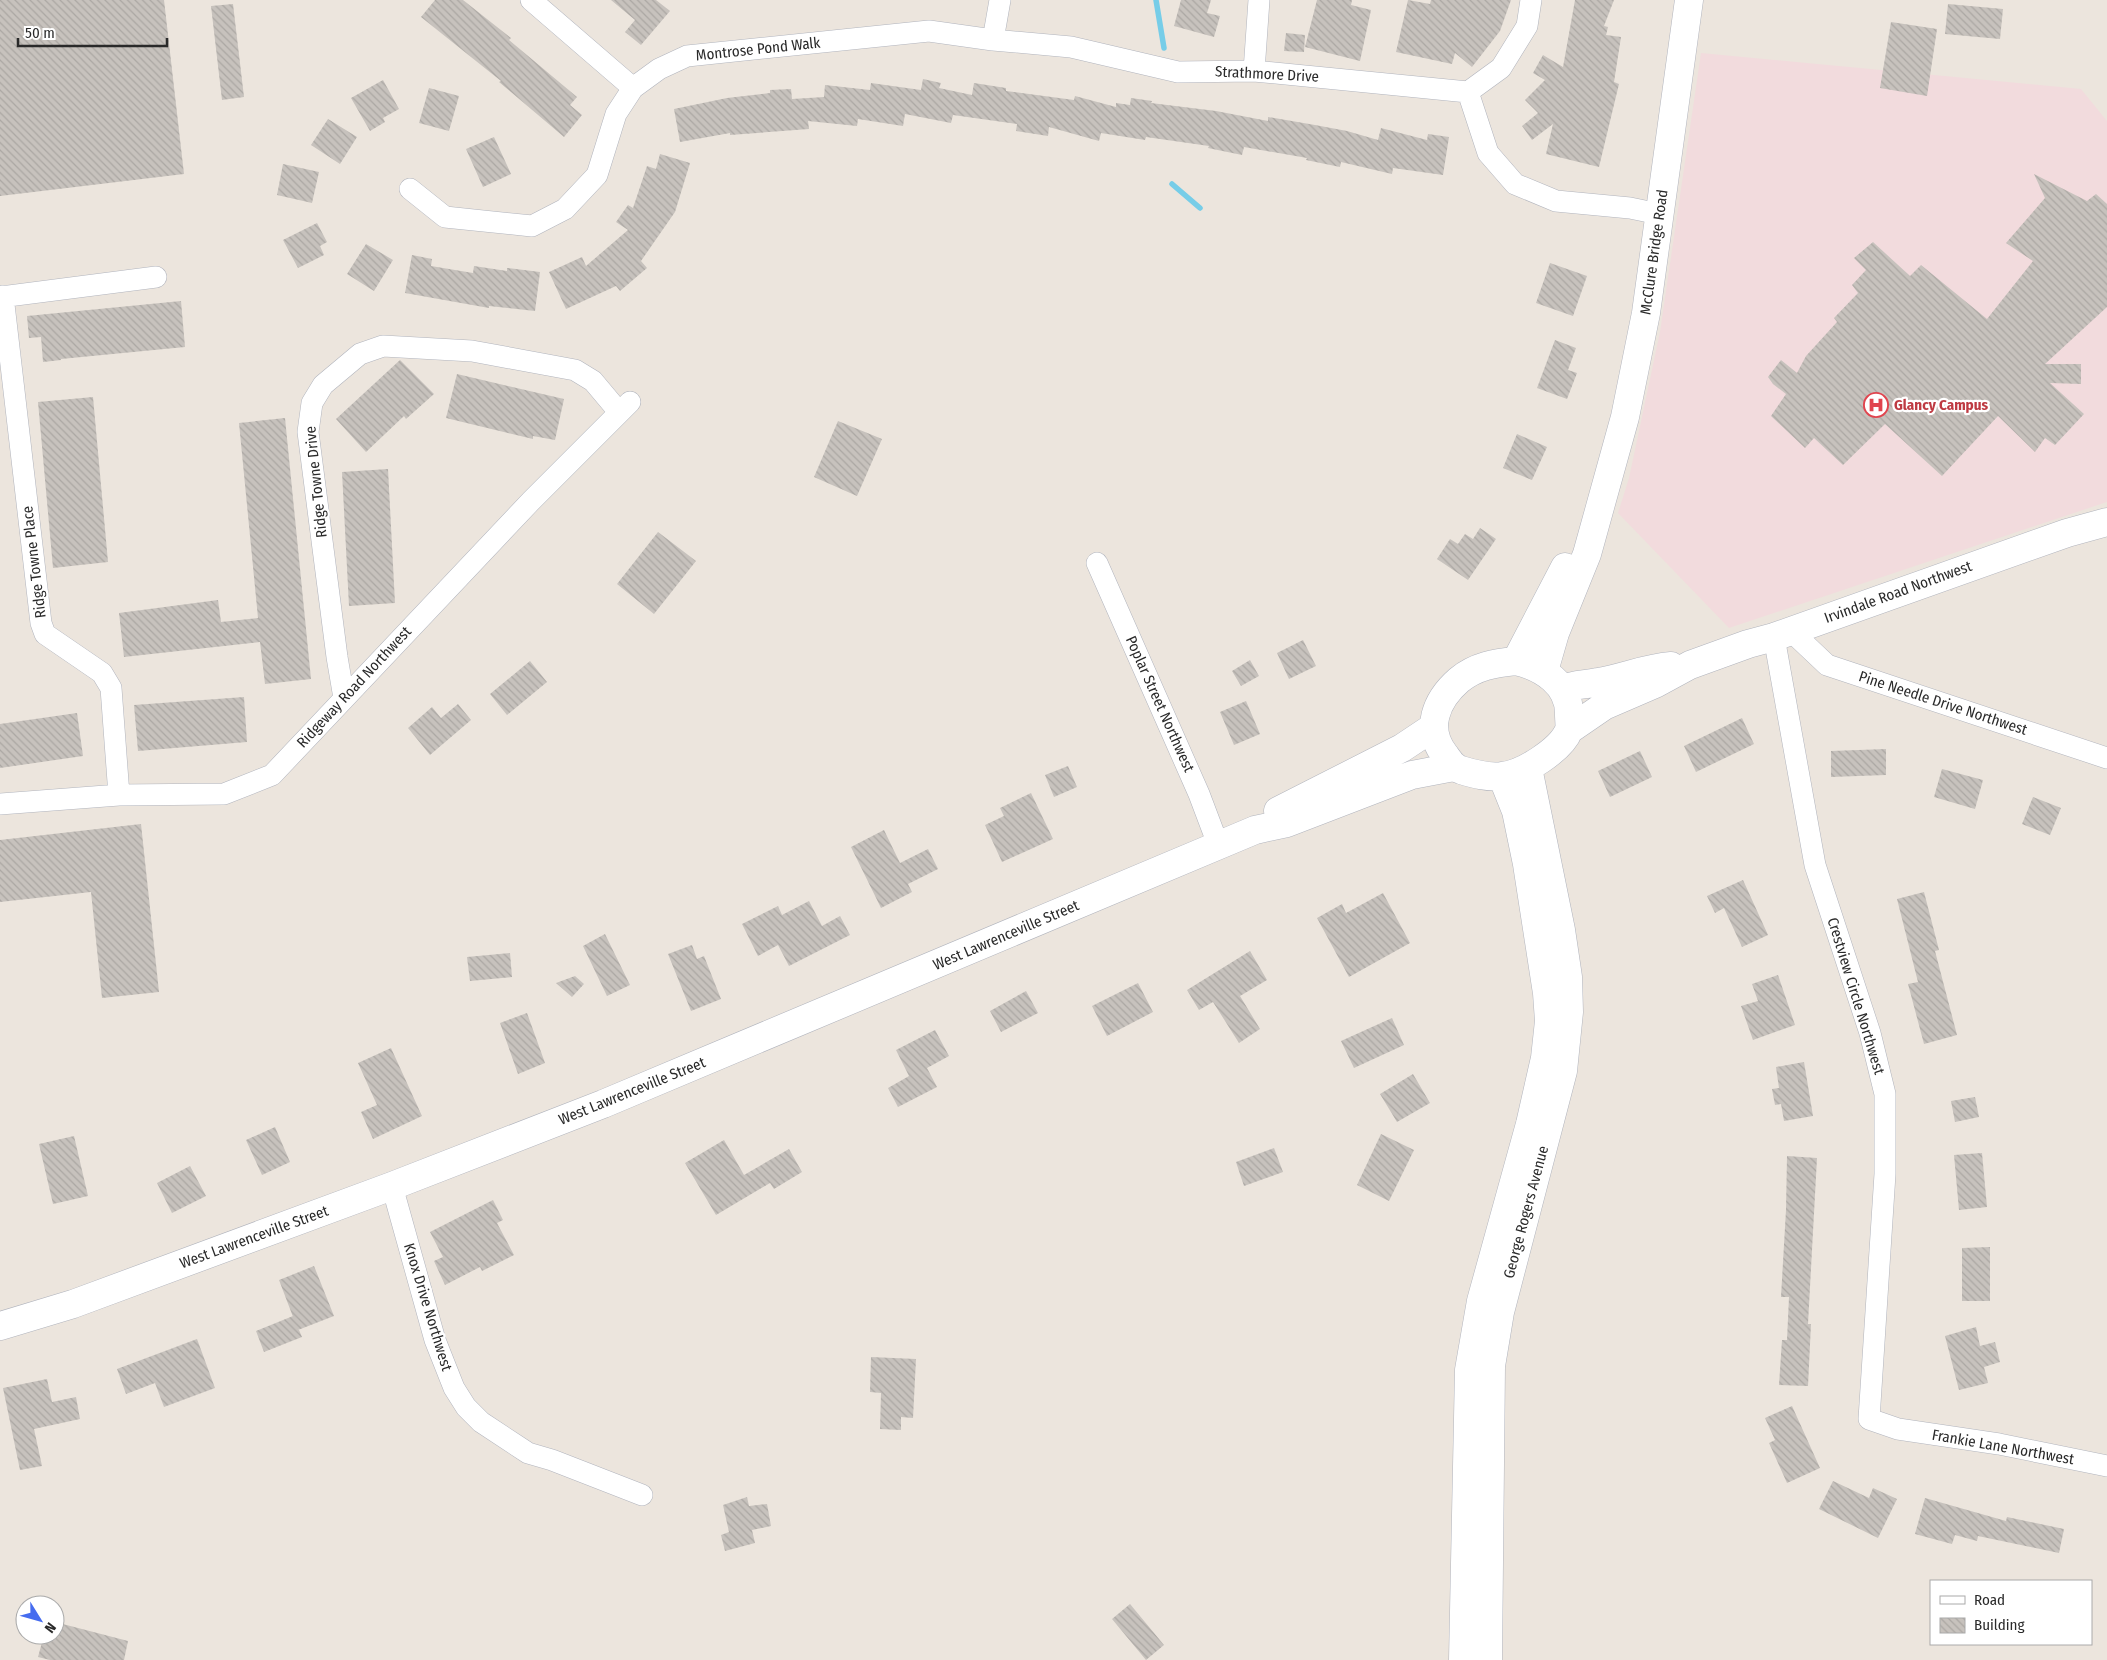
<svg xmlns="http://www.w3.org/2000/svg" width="2107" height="1660" font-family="'Fira Sans Condensed',sans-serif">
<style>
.medical{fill:#f2dbdd}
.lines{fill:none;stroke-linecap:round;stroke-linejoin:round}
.stream{stroke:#76cde8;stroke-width:5.5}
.building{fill:url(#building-back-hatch)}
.street-casing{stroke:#b1b4bd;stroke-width:22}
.secondary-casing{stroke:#b1b4bd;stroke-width:29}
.street{stroke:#fff;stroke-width:21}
.secondary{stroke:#fff;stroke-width:28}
.labels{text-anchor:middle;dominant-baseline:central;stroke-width:4.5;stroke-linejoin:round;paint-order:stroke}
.street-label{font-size:15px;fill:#2a2a2a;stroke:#fff}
.health-label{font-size:15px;font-weight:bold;fill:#be3a42;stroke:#fff;text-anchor:start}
</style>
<defs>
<pattern id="building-back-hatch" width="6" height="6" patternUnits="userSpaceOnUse" patternTransform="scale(1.25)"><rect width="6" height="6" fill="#c7c2bd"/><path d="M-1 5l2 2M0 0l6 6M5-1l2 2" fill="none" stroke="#aba7a3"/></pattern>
</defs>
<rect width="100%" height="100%" fill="#ece5dd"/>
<path class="medical" d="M1701,53L2081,89L2107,121V502L1729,628L1618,513L1629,478L1660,332Z"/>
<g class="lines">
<path class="stream" d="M1156,0L1164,48
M1172,184L1200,208"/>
</g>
<path class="building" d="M0,0H164L184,174L0,196Z
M435,0H463L511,38L509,40L577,97L570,105L582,115L564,137L499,82L501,81L421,17Z
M611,0H656L670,11L641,45L625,32L635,20Z
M1181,0H1211L1207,13L1220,16L1214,37L1174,26Z
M1317,0H1352L1351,5L1371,10L1360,61L1305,47Z
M1408,0L1430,4L1431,0H1511L1500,31L1472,67L1455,53L1452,64L1396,52Z
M1575,0H1614L1604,26L1608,27L1606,35L1621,37L1614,82L1619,84L1599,167L1546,154L1553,124L1532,140L1522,126L1538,113L1525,100L1545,80L1533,73L1543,55L1563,67Z
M233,4L244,97L222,100L211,6Z
M1948,4L2003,9L2000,39L1945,34Z
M1891,22L1937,29L1927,96L1880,88Z
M1286,33L1305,35L1304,52L1284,51Z
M923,79L941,83L939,88L972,95L974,83L1006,88V91L1074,100L1075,96L1116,107V103L1130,105L1131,98L1152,101L1151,103L1216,111L1268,121V117L1315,125L1347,131L1378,140L1381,128L1427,140L1428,134L1449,137L1443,175L1393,168L1392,174L1341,162L1340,167L1306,160L1307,158L1244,147L1242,155L1208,148L1209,146L1146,137L1145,140L1101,133L1099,141L1049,127L1048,136L1016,131L1017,124L953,115L951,123L905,114L903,126L858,119L857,126L808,121L809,129L730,135V133L680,142L674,109L727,98L770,93V90L791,89L792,99L824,97L825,85L870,90L871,83L921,90Z
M383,80L399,109L383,118L385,122L370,131L351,98Z
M429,88L459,96L449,131L419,123Z
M328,119L357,137L340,164L311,145Z
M494,137L511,174L483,187L466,149Z
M660,154L690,163L675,212L641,261L647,268L620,291L616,286L566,309L549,272L582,257L586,266L628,230L616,222L628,205L633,208L647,166L656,169Z
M283,164L319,172L312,203L277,195Z
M2034,174L2087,201L2096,194L2107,204V307L2045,364H2081V384L2050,383L2084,414L2055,445L2045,438L2035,452L1998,416L1942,476L1885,424L1843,465L1814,438L1805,448L1771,416L1786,394L1773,384L1768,377L1781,360L1797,373L1806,356L1837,322L1834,318L1858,293L1852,285L1866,270L1854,258L1873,242L1910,276L1921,265L1987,319L2033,261L2006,243L2045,198Z
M317,223L327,242L320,246L324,255L298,268L283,240Z
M366,244L393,260L374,291L347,274Z
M412,255L432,259L431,266L473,273L474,266L507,271V268L540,272L535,311L489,306V308L405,293Z
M1550,263L1587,276L1573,316L1536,303Z
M181,301L185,347L61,359V360L43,362L41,337L29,338L27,316Z
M1555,340L1576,348L1568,370L1577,373L1567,399L1537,388Z
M400,360L434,394L406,419L404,416L366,452L336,419Z
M457,374L564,399L555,440L533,436V439L446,418Z
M93,397L108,562L53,568L38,402Z
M285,418L311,679L265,684L260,642L124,657L119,613L218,600L221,622L258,618L239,423Z
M838,421L882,439L857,496L814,477Z
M1517,434L1547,447L1532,480L1503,468Z
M388,469L395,603L349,606L342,472Z
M1480,528L1496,539L1468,580L1437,559L1450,539L1458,544L1465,534L1473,539Z
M658,532L696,561L654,614L617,584Z
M1303,640L1316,666L1289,679L1277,653Z
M1250,660L1259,676L1241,686L1232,671Z
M530,661L547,682L507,715L490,694Z
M244,697L247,742L138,751L134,705Z
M1246,701L1260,734L1234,745L1220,712Z
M458,704L471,720L430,755L408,728L432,707L441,718Z
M77,713L83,756L0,768V724Z
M1742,718L1754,744L1696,772L1684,746Z
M1886,749V775L1831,777V751Z
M1640,751L1652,777L1610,797L1598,771Z
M1068,766L1077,787L1054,797L1045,775Z
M1942,769L1983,780L1975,809L1934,797Z
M1031,793L1053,839L1002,862L985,825L1004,816L1000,808Z
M2033,797L2061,808L2050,835L2022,824Z
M141,824L159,992L102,998L91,892L0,902V840Z
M884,830L900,863L928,849L938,869L908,884L912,892L881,908L851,847Z
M1743,880L1768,935L1742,947L1724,908L1715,913L1707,896Z
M1924,892L1939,950L1935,951L1957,1035L1924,1044L1908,984L1918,982L1897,899Z
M1383,893L1410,943L1349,977L1317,918L1342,904L1346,913Z
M809,901L822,926L840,916L850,935L789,966L778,945L758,956L742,924L778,906L782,915Z
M605,934L630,985L607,996L583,946Z
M692,945L697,959L704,956L721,999L691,1011L668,954Z
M1250,951L1267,980L1240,996L1260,1029L1239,1043L1213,1002L1199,1010L1187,990Z
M510,953L512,977L470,981L467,957Z
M1778,975L1795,1025L1753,1040L1741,1006L1758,1001L1752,984Z
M575,976L584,984L572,997L556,983Z
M1138,983L1153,1012L1107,1036L1092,1006Z
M1026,991L1038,1013L1001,1032L990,1011Z
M527,1013L545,1063L518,1074L500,1023Z
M1392,1018L1404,1045L1354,1068L1341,1041Z
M935,1030L949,1056L927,1068L937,1087L898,1107L888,1088L909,1076L896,1050Z
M391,1048L422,1116L373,1139L361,1112L377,1105L358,1063Z
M1804,1062L1813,1116L1784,1121L1781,1104L1775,1105L1772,1089L1779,1088L1776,1067Z
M1413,1074L1430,1103L1397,1122L1380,1094Z
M1975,1097L1979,1117L1955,1122L1951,1101Z
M275,1127L290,1162L262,1175L246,1140Z
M1381,1134L1414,1150L1389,1201L1357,1185Z
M74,1136L88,1196L53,1204L39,1144Z
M724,1140L744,1175L789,1149L802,1172L774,1189L770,1183L716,1215L685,1163Z
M1274,1148L1283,1172L1244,1186L1236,1162Z
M1982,1153L1987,1207L1959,1210L1954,1155Z
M1787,1156L1817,1158L1808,1324H1811L1808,1386L1779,1385L1782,1340H1787L1789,1297H1781L1786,1210Z
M190,1166L206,1196L172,1213L157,1183Z
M493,1200L503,1220L497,1223L514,1255L482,1271L480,1267L445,1285L434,1261L443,1257L430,1232Z
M1990,1247V1301H1962V1248Z
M314,1266L334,1316L298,1330L279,1280Z
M293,1316L302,1337L264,1352L256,1331Z
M1976,1327L1980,1346L1995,1342L2000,1362L1984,1367L1988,1383L1959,1390L1945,1336Z
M197,1339L215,1388L164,1407L155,1383L126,1394L117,1369Z
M871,1357L916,1359L913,1418L901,1417V1430L880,1429L881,1393L870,1392Z
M47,1379L52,1402L76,1397L80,1419L34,1429L42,1466L20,1470L3,1388Z
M1792,1406L1820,1468L1787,1483L1769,1443L1775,1440L1765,1418Z
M1833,1481L1869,1498L1873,1488L1897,1499L1878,1538L1819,1509Z
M747,1497L749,1506L767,1504L771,1526L752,1530L755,1543L725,1551L721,1535L729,1532L723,1505Z
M1925,1498L2006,1521L2007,1517L2064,1529L2059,1553L1978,1536L1977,1541L1955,1535L1952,1544L1915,1534Z
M1130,1604L1164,1645L1146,1660L1112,1619Z
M55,1622L128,1641L124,1660H50L38,1657L44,1635H55Z"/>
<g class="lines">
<defs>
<path id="street" d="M531,0L633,88
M993,40L1000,0
M1254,71L1259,0
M1468,92L1488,153L1515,184L1556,201L1630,208L1659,214
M410,189L445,217L532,226L565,209L597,175L616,114L633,88L659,69L687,56L929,31L993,40L1071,47L1178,72L1254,71L1468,92L1501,68L1527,26L1531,0
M3,296L41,623L45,634L102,673L111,688L119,795
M0,297L156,277
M1097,563L1199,794L1219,847
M1791,631L1827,665L2107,758
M1774,637L1815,865L1870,1033L1885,1094V1174L1869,1419L1898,1429L1999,1444L2107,1466
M344,698L337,657L308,432L312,403L323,385L360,354L383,346L472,351L575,370L593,381L619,412
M0,804L119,795L224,794L272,775L531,501L630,402
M392,1186L435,1340L454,1388L466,1407L481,1422L528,1453L552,1460L642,1495"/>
<path id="secondary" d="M1516,661C1542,667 1570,684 1569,715C1569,719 1570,726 1569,730C1561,750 1523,774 1502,776C1488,778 1474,774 1461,770C1453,767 1450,762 1445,755C1424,729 1436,700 1459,680C1476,666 1495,663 1516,661Z
M1516,661L1565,567
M1544,671L1555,633L1587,554L1625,417L1646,313L1689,0
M1563,689C1575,684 1585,685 1598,682C1623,678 1645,668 1671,666
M1569,730L1604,706L1655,684L1690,665L1748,644L1774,637L2067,533L2107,522
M1278,811L1402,748L1432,728
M0,1326L73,1304L392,1186L603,1104L1255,830L1287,823L1412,775L1454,767
M1463,1660L1469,1370L1481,1301L1530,1124L1545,1058L1549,1021L1547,993L1527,864L1516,811L1502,776
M1488,1660L1491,1366L1500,1312L1563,1071L1569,1012L1568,977L1561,930L1528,768"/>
</defs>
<use href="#street" class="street-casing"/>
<use href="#secondary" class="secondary-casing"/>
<use href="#street" class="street"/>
<use href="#secondary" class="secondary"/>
</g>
<defs>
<symbol id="hospital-ring" viewBox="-11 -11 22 22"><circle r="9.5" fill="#fff" stroke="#e0444e" stroke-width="1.5"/><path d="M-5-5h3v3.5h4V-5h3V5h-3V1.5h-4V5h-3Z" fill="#e0444e"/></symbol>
</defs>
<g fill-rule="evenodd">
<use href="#hospital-ring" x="1862" y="391" width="28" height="28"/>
</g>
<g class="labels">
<g class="street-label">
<text transform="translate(758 49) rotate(-6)">Montrose Pond Walk</text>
<text transform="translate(1267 74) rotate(3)">Strathmore Drive</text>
<text transform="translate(1654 252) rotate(-82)">McClure Bridge Road</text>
<text transform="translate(316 482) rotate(-96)">Ridge Towne Drive</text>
<text transform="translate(34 562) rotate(-97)">Ridge Towne Place</text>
<text transform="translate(1898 592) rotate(-20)">Irvindale Road Northwest</text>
<text transform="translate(354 687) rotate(-47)">Ridgeway Road Northwest</text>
<text transform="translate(1943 703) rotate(18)">Pine Needle Drive Northwest</text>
<text transform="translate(1160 704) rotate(66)">Poplar Street Northwest</text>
<text transform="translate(1006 935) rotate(-23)">West Lawrenceville Street</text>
<text transform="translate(1856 996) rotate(73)">Crestview Circle Northwest</text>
<text transform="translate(632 1091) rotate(-22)">West Lawrenceville Street</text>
<text transform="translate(1526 1212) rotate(-75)">George Rogers Avenue</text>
<text transform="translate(254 1237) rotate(-20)">West Lawrenceville Street</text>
<text transform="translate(428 1307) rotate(73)">Knox Drive Northwest</text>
<text transform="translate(2003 1447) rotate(10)">Frankie Lane Northwest</text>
</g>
<g class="health-label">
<text x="1894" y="405">Glancy Campus</text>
</g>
</g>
<rect x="1930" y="1580" width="162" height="65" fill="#ffffff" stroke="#aaaaaa"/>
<rect x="1940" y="1596" width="25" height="8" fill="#ffffff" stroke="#aaaaaa"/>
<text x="1974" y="1605" font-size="15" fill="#2a2a2a">Road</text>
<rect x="1940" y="1618" width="25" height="15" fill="url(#building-back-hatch)" stroke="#aaaaaa"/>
<text x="1974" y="1630" font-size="15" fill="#2a2a2a">Building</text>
<g transform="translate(40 1620) rotate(127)"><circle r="24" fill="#ffffff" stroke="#aaaaaa"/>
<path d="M0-4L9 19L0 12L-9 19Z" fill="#466cef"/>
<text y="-8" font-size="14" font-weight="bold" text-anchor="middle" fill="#2a2a2a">N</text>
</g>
<path d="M18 38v8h149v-8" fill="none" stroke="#2a2a2a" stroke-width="2.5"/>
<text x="25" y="38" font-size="15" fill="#2a2a2a" stroke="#ffffff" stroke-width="4" paint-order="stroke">50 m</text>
</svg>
